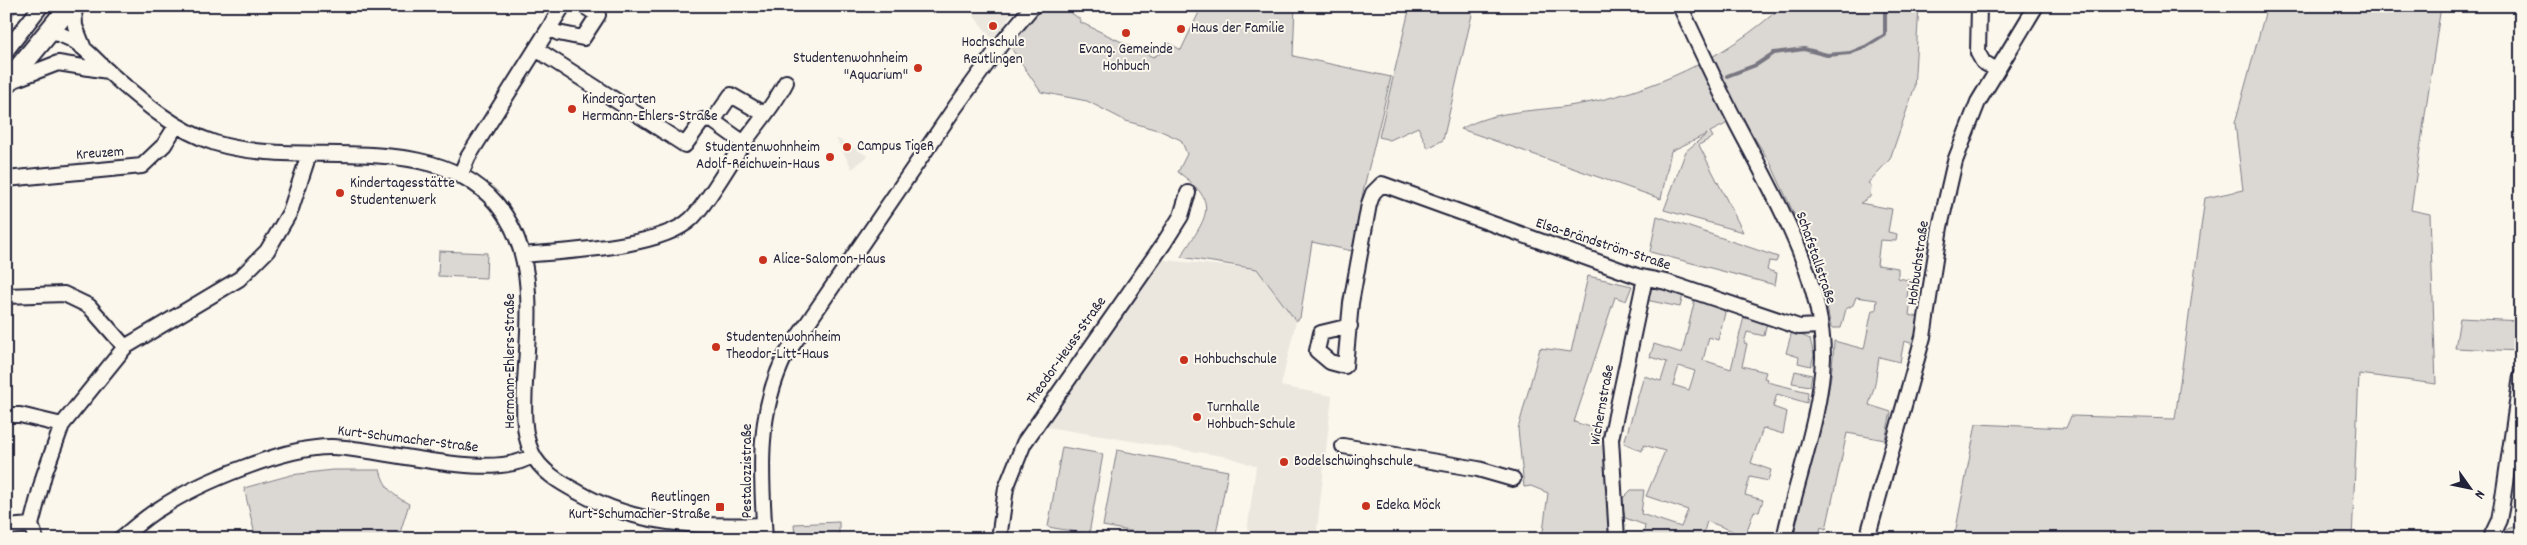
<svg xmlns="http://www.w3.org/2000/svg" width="2527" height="545" font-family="Dekko,sans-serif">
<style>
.built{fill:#ebe7df}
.green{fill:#dbd8d3;stroke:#7e7d87;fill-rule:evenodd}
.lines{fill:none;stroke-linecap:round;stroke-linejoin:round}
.stream{stroke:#787681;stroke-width:4}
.minor-casing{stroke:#22223b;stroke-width:18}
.secondary-casing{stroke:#22223b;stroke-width:24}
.minor{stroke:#fbf7ec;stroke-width:14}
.secondary{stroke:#fbf7ec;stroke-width:20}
.poi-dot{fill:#c8321e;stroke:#fbf7ec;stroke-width:2}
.labels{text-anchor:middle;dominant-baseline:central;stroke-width:4;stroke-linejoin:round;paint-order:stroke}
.poi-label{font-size:15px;fill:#22223b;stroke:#fbf7ec;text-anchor:start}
.street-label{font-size:15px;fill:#22223b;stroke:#fbf7ec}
</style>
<rect width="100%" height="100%" fill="#fbf7ec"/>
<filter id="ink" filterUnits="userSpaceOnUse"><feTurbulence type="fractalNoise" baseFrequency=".02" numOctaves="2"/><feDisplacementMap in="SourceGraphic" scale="10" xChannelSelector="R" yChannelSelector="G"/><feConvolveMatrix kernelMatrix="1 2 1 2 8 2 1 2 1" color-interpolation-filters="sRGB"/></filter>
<g filter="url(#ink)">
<path class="built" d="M966,6H1017L993,40Z
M836,138L868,156L852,169Z
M1154,259L1257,269L1296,321L1281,386L1332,396L1316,539H1246L1256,466L1228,457L1035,425Z"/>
<path class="green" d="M6,6H20L6,24Z
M1033,6H1062L1081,20L1080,22L1153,57L1162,52L1167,42L1181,50L1202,6H1295L1293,56L1391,77L1364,187L1352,251L1312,242L1300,318L1296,321L1257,269L1181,257C1205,218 1223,204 1178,172L1187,154L1181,140L1161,131L1126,121L1087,101L1041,92L1005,39Z
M1410,6H1474L1443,140L1428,148L1418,127L1390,140L1379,137Z
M1782,6H1919L1914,89L1890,159L1868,183L1871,185L1870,197L1860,203L1892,209L1888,232L1897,234L1896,241L1880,240L1877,265L1898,268V278L1909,280L1907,298L1911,299L1909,315L1919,317L1914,344L1904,341L1900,362L1879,357L1875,384L1869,405L1891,412L1885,440L1847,433L1826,529L1821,527L1818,539H1794C1804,472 1832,409 1834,341L1864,349L1872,310H1876L1877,300L1856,297L1853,305L1846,309L1841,328H1831L1825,297L1831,294L1770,162L1708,66L1732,121L1710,132L1713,137L1699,145L1743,232L1664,210L1686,151L1707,134L1671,151L1661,199L1461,129C1496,109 1536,112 1575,105C1650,93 1726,58 1782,6Z
M2267,6H2441L2411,210L2430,214L2436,384L2359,374L2352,539H1954L1976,424L2066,428L2071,416L2175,419L2205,198L2243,190L2235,123Z
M1657,216L1778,257L1776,262L1769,261L1767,270L1777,273L1775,285L1650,252Z
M439,251L487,253L486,278L438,276Z
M1588,276L1632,286L1626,301L1615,297L1574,422L1607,432L1609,539H1542L1548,493L1531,486L1524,487L1518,429L1540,348L1571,352Z
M1653,286L1683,295L1680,307L1646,300L1649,290Z
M1695,299L1723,309L1725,313L1718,340L1709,337L1703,360L1731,369L1744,317L1767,323L1764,336L1747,332L1744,343L1747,344L1742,366L1766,372L1764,378L1768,379L1767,382L1808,392L1807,403L1777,394L1773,407L1787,412L1783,434L1763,428L1751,463L1771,470L1768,481L1750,477L1745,495L1763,500L1759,512L1754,511L1745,536L1707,521L1702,539H1643L1645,525L1625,518L1622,499L1631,490H1644L1641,514L1681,527L1688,510L1646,496L1665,451L1644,445L1642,451L1624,443L1644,376L1661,381L1667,362L1650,357L1654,344L1682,353ZM1679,366L1695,371L1689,390L1673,385Z
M2460,318L2521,321L2519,351L2455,348Z
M1792,331L1810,339L1814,355L1811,366L1798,363L1799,357L1786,353Z
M1795,371L1812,375L1810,386L1792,383Z
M1062,447L1103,454L1089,534L1048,527Z
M1117,450L1228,471L1215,539H1173L1103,526Z
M332,470H380C385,488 392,495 409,504L398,539H256L244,488L291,475Z
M839,522V539H795L794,524Z
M2521,524V539H2499L2505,530Z"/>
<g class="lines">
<path class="stream" d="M1727,76L1756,65L1774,53L1804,49L1827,55L1850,53L1867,46L1885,35V6"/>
<defs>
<path id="minor" d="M74,6L75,26L83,46
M1680,6C1699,46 1717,86 1738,126C1773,193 1824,279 1823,358C1821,418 1796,480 1784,539
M1979,6L1978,53L1983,62L1997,70
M549,28L558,33L583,38L598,15L584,6
M49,32C78,36 90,56 111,74C142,101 174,130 215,143C301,170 430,127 496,203C539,254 528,323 525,383C524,406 522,432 532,453C540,471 561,483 578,492C637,526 698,527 764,525
M536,49L685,145L703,120L713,121
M6,51L41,6
M11,81L58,63L108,71
M744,143L713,121L731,95L764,114
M460,176L468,157L563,6
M6,179L142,166L164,145L176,126
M523,255C565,251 660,248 691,219C707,204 727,167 741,147C756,125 774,106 786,82
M6,296L64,294L89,306L125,347
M1350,326L1321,333L1317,351L1330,362L1345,366L1351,303L1369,204L1373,193L1382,184L1637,276L1666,282L1799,327L1819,326
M6,415H20L62,425
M1343,446L1478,469L1513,479
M6,527L31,525
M36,539L31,525L44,475L62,425L125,347L239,279L267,251L290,212L309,154
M120,539C133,529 145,517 159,509C198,483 286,446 332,447C382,448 494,483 533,455
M765,539C761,475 756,415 785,356L956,106L1005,39L1033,6
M999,539L1006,488L1024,443L1164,243L1181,216L1188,193
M1617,539L1611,439L1645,278
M1867,539L1923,337L1940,227L1955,161L1978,102L2036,6
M2490,539L2499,520L2502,504L2521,376"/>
<path id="secondary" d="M6,84L70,6"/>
</defs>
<use href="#minor" class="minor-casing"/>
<use href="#secondary" class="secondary-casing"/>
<use href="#minor" class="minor"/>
<use href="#secondary" class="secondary"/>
</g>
</g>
<g class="poi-dot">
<circle cx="993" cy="26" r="5"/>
<circle cx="1181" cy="29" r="5"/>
<circle cx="1126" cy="33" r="5"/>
<circle cx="918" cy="68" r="5"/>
<circle cx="572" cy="109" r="5"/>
<circle cx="847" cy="147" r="5"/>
<circle cx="830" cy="157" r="5"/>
<circle cx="340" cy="193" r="5"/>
<circle cx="763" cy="260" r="5"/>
<circle cx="716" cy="347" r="5"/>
<circle cx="1184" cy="360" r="5"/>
<circle cx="1197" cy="417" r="5"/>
<circle cx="1284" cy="462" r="5"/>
<circle cx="1366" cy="506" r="5"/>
<rect x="715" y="502" width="10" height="10" rx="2.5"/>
</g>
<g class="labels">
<g class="poi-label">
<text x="1191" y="29">Haus der Familie</text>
<text x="993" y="43" text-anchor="middle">Hochschule<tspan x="993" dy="17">Reutlingen</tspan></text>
<text x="1126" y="50" text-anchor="middle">Evang. Gemeinde<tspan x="1126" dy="17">Hohbuch</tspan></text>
<text x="908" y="59" text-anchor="end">Studentenwohnheim<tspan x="908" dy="17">"Aquarium"</tspan></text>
<text x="582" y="100">Kindergarten<tspan x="582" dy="17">Hermann-Ehlers-Straße</tspan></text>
<text x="857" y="147">Campus TigeR</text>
<text x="820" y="148" text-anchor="end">Studentenwohnheim<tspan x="820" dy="17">Adolf-Reichwein-Haus</tspan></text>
<text x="350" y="184">Kindertagesstätte<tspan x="350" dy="17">Studentenwerk</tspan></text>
<text x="773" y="260">Alice-Salomon-Haus</text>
<text x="726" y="338">Studentenwohnheim<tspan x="726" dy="17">Theodor-Litt-Haus</tspan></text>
<text x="1194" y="360">Hohbuchschule</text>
<text x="1207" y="408">Turnhalle<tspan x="1207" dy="17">Hohbuch-Schule</tspan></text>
<text x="1294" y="462">Bodelschwinghschule</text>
<text x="710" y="498" text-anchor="end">Reutlingen<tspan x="710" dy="17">Kurt-Schumacher-Straße</tspan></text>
<text x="1376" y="506">Edeka Möck</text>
</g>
<g class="street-label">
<text transform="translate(100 154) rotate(-4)">Kreuzem</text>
<text transform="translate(1603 245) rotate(18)">Elsa-Brändström-Straße</text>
<text transform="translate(1815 258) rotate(71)">Schafstallstraße</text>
<text transform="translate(1919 263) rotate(-82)">Hohbuchstraße</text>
<text transform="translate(1067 351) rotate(-55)">Theodor-Heuss-Straße</text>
<text transform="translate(511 361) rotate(-90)">Hermann-Ehlers-Straße</text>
<text transform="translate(1603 405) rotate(-80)">Wichernstraße</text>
<text transform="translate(408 440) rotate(7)">Kurt-Schumacher-Straße</text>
<text transform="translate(748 471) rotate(-90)">Pestalozzistraße</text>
</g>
</g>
<rect width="2527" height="545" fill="none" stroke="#fbf7ec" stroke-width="25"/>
<rect x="12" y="12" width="2502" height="520" fill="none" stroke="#22223b" stroke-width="2" filter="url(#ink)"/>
<g transform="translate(2470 488) rotate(123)" stroke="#fbf7ec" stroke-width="4" paint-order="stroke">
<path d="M0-4L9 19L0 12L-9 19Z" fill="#22223b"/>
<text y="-8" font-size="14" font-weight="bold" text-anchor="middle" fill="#22223b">N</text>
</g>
</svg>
